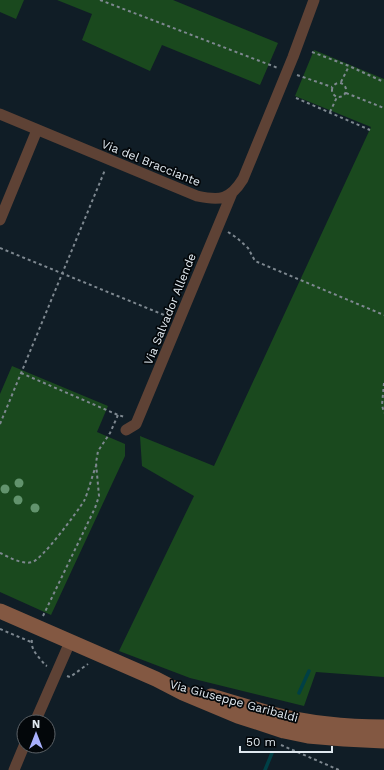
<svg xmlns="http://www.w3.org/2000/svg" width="384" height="770" font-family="'Work Sans',sans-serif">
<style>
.green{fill:#1a491e}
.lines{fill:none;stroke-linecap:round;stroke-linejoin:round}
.stream{stroke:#004046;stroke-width:3.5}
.path{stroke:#7e8890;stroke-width:2;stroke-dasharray:3 3;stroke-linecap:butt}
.street{stroke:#5e4235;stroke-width:11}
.secondary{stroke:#835842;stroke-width:15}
.tree{fill:#62936d}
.labels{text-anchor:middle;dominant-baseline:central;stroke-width:3.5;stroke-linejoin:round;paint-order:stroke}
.street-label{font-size:12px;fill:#e0e8ef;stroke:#03070a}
</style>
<rect width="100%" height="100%" fill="#101d26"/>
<path class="green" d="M0,0H24L16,19L0,12Z
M57,0H173L278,43L260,85L162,45L150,71L82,40L92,14Z
M314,50L384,79V677L316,672L304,706L190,678L119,651L194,496L142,466L140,436L214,466L371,127L295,96Z
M12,366L108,406L97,432L125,444V456L51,615L0,592V394Z"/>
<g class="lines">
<path class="stream" d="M299,693L309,671
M265,770L272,753"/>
<path class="path" d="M100,0L278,68
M312,52L349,66L384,82
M297,75L332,87
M341,82L349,66
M332 90a7 7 0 1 1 14 0a7 7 0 1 1-14 0Z
M346,93L384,108
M296,98L370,130
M330,112L337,97
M228,232L237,238L248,248L255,261L384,315
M0,248L169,317
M21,373L118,415L125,417
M384,383L382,405L384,413
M0,424L105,170
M0,553C9,557 22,565 32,562C42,560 77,512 84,501C88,493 92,476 96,466
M43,616L95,508L99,496L96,463L98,451L110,433L118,415
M0,629L31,642
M32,640C30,650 40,658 45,665L47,666
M67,676L70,677L88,664
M281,745L339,770"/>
<path class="street" d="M0,114L197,196C220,201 230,200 243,179L293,57L314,0
M0,220L37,130
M126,430L136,424L232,193
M35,722L70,642
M14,770L24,746"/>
<path class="secondary" d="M0,611L156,679L183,693L238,716L284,731L308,736L344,739L384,741
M211,696C231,702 251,708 272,714C308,723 347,727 384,727"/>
</g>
<g class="tree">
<circle cx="19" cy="483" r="4.5"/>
<circle cx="5" cy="489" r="4.5"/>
<circle cx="18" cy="500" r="4.5"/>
<circle cx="35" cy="508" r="4.5"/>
</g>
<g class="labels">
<g class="street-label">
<text transform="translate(151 163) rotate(22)">Via del Bracciante</text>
<text transform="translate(170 309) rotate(-68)">Via Salvador Allende</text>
<text transform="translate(234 701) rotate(15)">Via Giuseppe Garibaldi</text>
</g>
</g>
<g transform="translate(36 734)"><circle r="19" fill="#03070a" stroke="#5b6166"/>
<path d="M0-3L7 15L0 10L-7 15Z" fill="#a8b0fc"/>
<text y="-6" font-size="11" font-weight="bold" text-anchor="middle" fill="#e0e8ef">N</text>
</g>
<path d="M240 746v6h92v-6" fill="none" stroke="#e0e8ef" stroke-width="2"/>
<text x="246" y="746" font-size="12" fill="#e0e8ef" stroke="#03070a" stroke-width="3" paint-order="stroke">50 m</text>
</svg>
